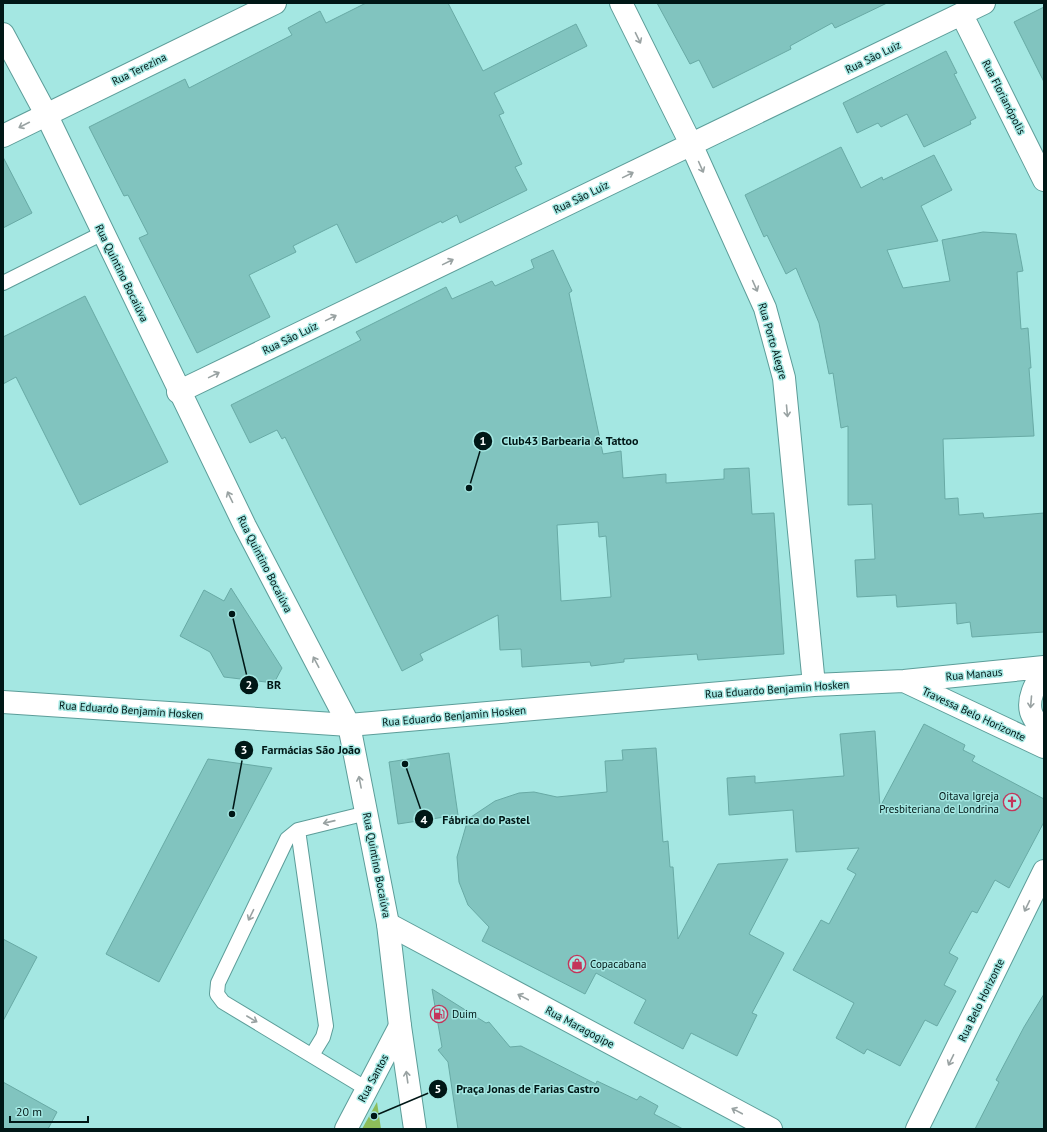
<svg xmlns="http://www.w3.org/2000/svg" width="1047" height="1132" font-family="'PT Sans',sans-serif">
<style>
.green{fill:#8dbc5a}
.building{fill:#81c4bf;stroke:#68aaa5;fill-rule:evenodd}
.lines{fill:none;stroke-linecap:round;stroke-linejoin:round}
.lane-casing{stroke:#5c9d99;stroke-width:16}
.street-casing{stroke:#5c9d99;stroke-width:24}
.secondary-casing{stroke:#5c9d99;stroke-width:24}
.lane{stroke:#fff;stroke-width:14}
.street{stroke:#fff;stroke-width:22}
.secondary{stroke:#fff;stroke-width:22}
.oneway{stroke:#99a2a2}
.labels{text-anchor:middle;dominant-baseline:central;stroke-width:3;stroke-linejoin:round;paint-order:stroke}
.street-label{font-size:11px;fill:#001716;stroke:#a4e7e2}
.poi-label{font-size:11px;fill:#001716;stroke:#a4e7e2;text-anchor:start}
.leader{fill:none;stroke:#001716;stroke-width:1.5}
.callout-dot{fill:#001716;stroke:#a4e7e2;stroke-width:1.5}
.mark-label{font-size:12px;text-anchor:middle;font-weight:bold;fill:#fff}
.callout-label{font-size:12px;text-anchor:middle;font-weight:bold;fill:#001716;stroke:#a4e7e2;stroke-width:3;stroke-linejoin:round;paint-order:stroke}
</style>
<rect width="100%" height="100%" fill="#a4e7e2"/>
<path class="green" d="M377,1102L381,1129H362Z"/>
<path class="building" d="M366,3H448L483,71L576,24L587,46L494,93L504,113L499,115L522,164L515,167L527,190L460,223L457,215L442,223L441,221L356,263L337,224L293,246L296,252L249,275L270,317L197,353L139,238L148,234L128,195L124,196L89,127L185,79L189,88L292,35L288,28L320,11L326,23Z
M657,3H887L835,28L832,23L790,46L791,49L713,88L699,60L690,64Z
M1044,7V82L1014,22Z
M946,51L957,73L954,74L976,118L970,121L971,124L924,147L907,114L881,127L878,123L857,133L843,103Z
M841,147L861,188L882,177L883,180L934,155L952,190L921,206L938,241L887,250L903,288L950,281L942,240L983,232L1016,234L1023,271L1017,272L1021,329L1028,328L1031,368H1029L1034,436L943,439L945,499L958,498L959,515L983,513L984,518L1044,513V632L972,637L970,622L957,624L956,603L897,607L896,595L857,597L855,560L875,559L872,504L848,505V426L841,428L833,373L829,374L819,323L796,268L786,274L767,235L764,237L745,195Z
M3,157L32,213L3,228Z
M553,250L572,291L569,293L603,454L621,451L623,478L666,474V483L724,479V469L749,468L752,514L774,513L784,654L698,660L697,654L624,659V662L591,666L590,662L522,667L521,649L500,650L498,615L420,654L423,660L402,671L285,437L282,439L277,430L250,443L231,405L361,340L356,332L446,287L452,299L492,281L495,286L534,268L531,260ZM598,522L599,537L606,536L611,597L561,601L557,525Z
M85,296L168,462L80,505L16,377L3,384V337Z
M231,588L282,668L274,683L224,677L210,652L180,636L204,590L224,601Z
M924,724L965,745L963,750L975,756L972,761L1044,799V822L1009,888L995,880L977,913L972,911L949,953L958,958L944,985L956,991L937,1026L925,1020L900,1066L867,1049L864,1054L836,1038L854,1003L793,970L821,920L829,924L856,874L847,869L859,848L796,852L793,810L729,815L727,778L755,776V783L844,776L840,734L875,731L880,807Z
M656,748L663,842L668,841L670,867H673L678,939L718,864L788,859L749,934L784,953L752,1013L757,1015L737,1056L691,1033L683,1049L634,1023L646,1000L596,973L585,994L482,941L489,927L468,905L459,882L457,857L468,819L495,801L519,793L534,792L557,797L607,792L605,761L623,760L622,750Z
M449,753L458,815L398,824L389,762Z
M208,759L272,768L159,982L106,954Z
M3,939L37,957L3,1021Z
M432,989L486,1023L489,1022L510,1047L521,1046L596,1084L597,1081L637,1100L640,1096L658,1106L654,1114L683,1129H458L448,1062L438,1050L442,1047Z
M1044,994V1129H975L999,1082L996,1080L1024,1027Z
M3,1082L57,1112L48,1129H3Z"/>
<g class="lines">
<defs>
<path id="lane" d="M3,283L103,233
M367,813L298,830L287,839L218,983L217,994L223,1002L367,1089
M298,830L326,1026L323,1037L312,1055"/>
<path id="street" d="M621,3L691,144L765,308L784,378L814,685
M962,15L1044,180
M3,136L275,3
M178,392L984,3
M1044,670C1037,682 1027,697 1031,712C1033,719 1040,727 1044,734
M904,681L1044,747
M3,702L349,725L814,685L904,681L1044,667
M388,924L771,1129
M346,1129L400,1026
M917,1129L1044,871"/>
<path id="secondary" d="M3,34L46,114L245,526L349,725L388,924L400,1026L415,1129"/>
</defs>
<use href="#lane" class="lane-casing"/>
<use href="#street" class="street-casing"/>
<use href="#secondary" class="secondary-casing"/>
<use href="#lane" class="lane"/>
<use href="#street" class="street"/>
<use href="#secondary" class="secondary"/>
</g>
<defs><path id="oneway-shaft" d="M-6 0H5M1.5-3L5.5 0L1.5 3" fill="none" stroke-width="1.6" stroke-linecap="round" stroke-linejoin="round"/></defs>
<g class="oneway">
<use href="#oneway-shaft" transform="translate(638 38) rotate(64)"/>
<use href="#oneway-shaft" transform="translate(24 125) rotate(153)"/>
<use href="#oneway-shaft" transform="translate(701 167) rotate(66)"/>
<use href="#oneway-shaft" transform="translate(628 175) rotate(-26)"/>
<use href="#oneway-shaft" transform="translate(448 262) rotate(-26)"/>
<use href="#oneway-shaft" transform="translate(755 286) rotate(66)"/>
<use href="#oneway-shaft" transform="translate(331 318) rotate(-26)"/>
<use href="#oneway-shaft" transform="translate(214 375) rotate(-26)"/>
<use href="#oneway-shaft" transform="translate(787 411) rotate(85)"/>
<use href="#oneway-shaft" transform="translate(230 497) rotate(-116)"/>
<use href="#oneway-shaft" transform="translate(316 662) rotate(-118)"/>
<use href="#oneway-shaft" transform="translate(1031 702) rotate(95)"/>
<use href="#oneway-shaft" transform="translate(360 782) rotate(-101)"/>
<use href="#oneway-shaft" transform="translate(329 822) rotate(167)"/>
<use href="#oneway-shaft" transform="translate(1027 906) rotate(116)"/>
<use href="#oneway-shaft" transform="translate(251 915) rotate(116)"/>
<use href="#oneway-shaft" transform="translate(523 997) rotate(-152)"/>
<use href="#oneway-shaft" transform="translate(252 1019) rotate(30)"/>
<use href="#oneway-shaft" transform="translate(951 1060) rotate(116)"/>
<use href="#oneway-shaft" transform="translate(407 1077) rotate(-98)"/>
<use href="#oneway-shaft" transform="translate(737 1111) rotate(-152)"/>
</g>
<defs>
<symbol id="church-ring" viewBox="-11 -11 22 22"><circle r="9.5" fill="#a4e7e2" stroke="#c4355a" stroke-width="1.5"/><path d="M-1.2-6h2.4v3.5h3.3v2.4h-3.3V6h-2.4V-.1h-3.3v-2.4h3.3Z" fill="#c4355a"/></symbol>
<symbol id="shop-ring" viewBox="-11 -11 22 22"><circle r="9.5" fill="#a4e7e2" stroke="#c4355a" stroke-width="1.5"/><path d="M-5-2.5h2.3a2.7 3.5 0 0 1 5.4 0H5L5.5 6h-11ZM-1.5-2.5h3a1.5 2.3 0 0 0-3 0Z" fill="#c4355a"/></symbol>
<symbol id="fuel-ring" viewBox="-11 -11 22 22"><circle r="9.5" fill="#a4e7e2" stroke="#c4355a" stroke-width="1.5"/><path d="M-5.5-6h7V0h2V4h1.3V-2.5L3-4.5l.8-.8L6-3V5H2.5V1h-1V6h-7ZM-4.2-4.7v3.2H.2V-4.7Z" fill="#c4355a"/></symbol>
</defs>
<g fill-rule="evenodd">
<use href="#church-ring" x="1002" y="792" width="20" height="20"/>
<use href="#shop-ring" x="567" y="954" width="20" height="20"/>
<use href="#fuel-ring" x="429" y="1004" width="20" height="20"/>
</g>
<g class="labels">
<g class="street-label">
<text transform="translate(873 57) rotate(-26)">Rua São Luiz</text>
<text transform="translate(139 69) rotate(-26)">Rua Terezina</text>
<text transform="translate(1004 97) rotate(63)">Rua Florianópolis</text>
<text transform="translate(581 197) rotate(-26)">Rua São Luiz</text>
<text transform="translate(122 273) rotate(64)">Rua Quintino Bocaiúva</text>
<text transform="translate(290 338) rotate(-26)">Rua São Luiz</text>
<text transform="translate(773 341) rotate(74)">Rua Porto Alegre</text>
<text transform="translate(265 564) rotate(63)">Rua Quintino Bocaiúva</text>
<text transform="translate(974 674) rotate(-5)">Rua Manaus</text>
<text transform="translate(777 689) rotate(-4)">Rua Eduardo Benjamin Hosken</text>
<text transform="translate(131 710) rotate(4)">Rua Eduardo Benjamin Hosken</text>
<text transform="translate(974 714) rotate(25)">Travessa Belo Horizonte</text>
<text transform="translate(454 716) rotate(-5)">Rua Eduardo Benjamin Hosken</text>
<text transform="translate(377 865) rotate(79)">Rua Quintino Bocaiúva</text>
<text transform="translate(981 1000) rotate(-64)">Rua Belo Horizonte</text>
<text transform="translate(580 1027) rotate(28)">Rua Maragogipe</text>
<text transform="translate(373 1078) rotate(-62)">Rua Santos</text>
</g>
<g class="poi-label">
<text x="999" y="796" text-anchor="end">Oitava Igreja<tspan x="999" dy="13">Presbiteriana de Londrina</tspan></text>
<text x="590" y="964">Copacabana</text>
<text x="452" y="1014">Duim</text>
</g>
</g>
<path class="leader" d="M469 488L483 441M232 614L249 685M232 814L244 750M405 764L424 819M374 1116L438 1089"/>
<g class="callout-dot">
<circle cx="469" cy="488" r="4"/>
<circle cx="232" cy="614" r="4"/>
<circle cx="232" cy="814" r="4"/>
<circle cx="405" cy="764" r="4"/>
<circle cx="374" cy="1116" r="4"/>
<circle cx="483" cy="441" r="10"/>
<circle cx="249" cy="685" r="10"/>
<circle cx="244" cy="750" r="10"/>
<circle cx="424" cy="819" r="10"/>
<circle cx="438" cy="1089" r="10"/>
</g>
<g class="mark-label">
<text x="483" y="445">1</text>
<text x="249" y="689">2</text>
<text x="244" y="754">3</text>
<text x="424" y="824">4</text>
<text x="438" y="1093">5</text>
</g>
<g class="callout-label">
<text x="570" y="445">Club43 Barbearia &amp; Tattoo</text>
<text x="274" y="689">BR</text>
<text x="311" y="754">Farmácias São João</text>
<text x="486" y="824">Fábrica do Pastel</text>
<text x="528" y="1093">Praça Jonas de Farias Castro</text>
</g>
<rect width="1047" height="1132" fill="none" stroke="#001716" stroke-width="8"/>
<path d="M10 1116v6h78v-6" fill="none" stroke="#001716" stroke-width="2"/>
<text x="16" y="1116" font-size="12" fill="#001716" stroke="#a4e7e2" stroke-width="3" paint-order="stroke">20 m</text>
</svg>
